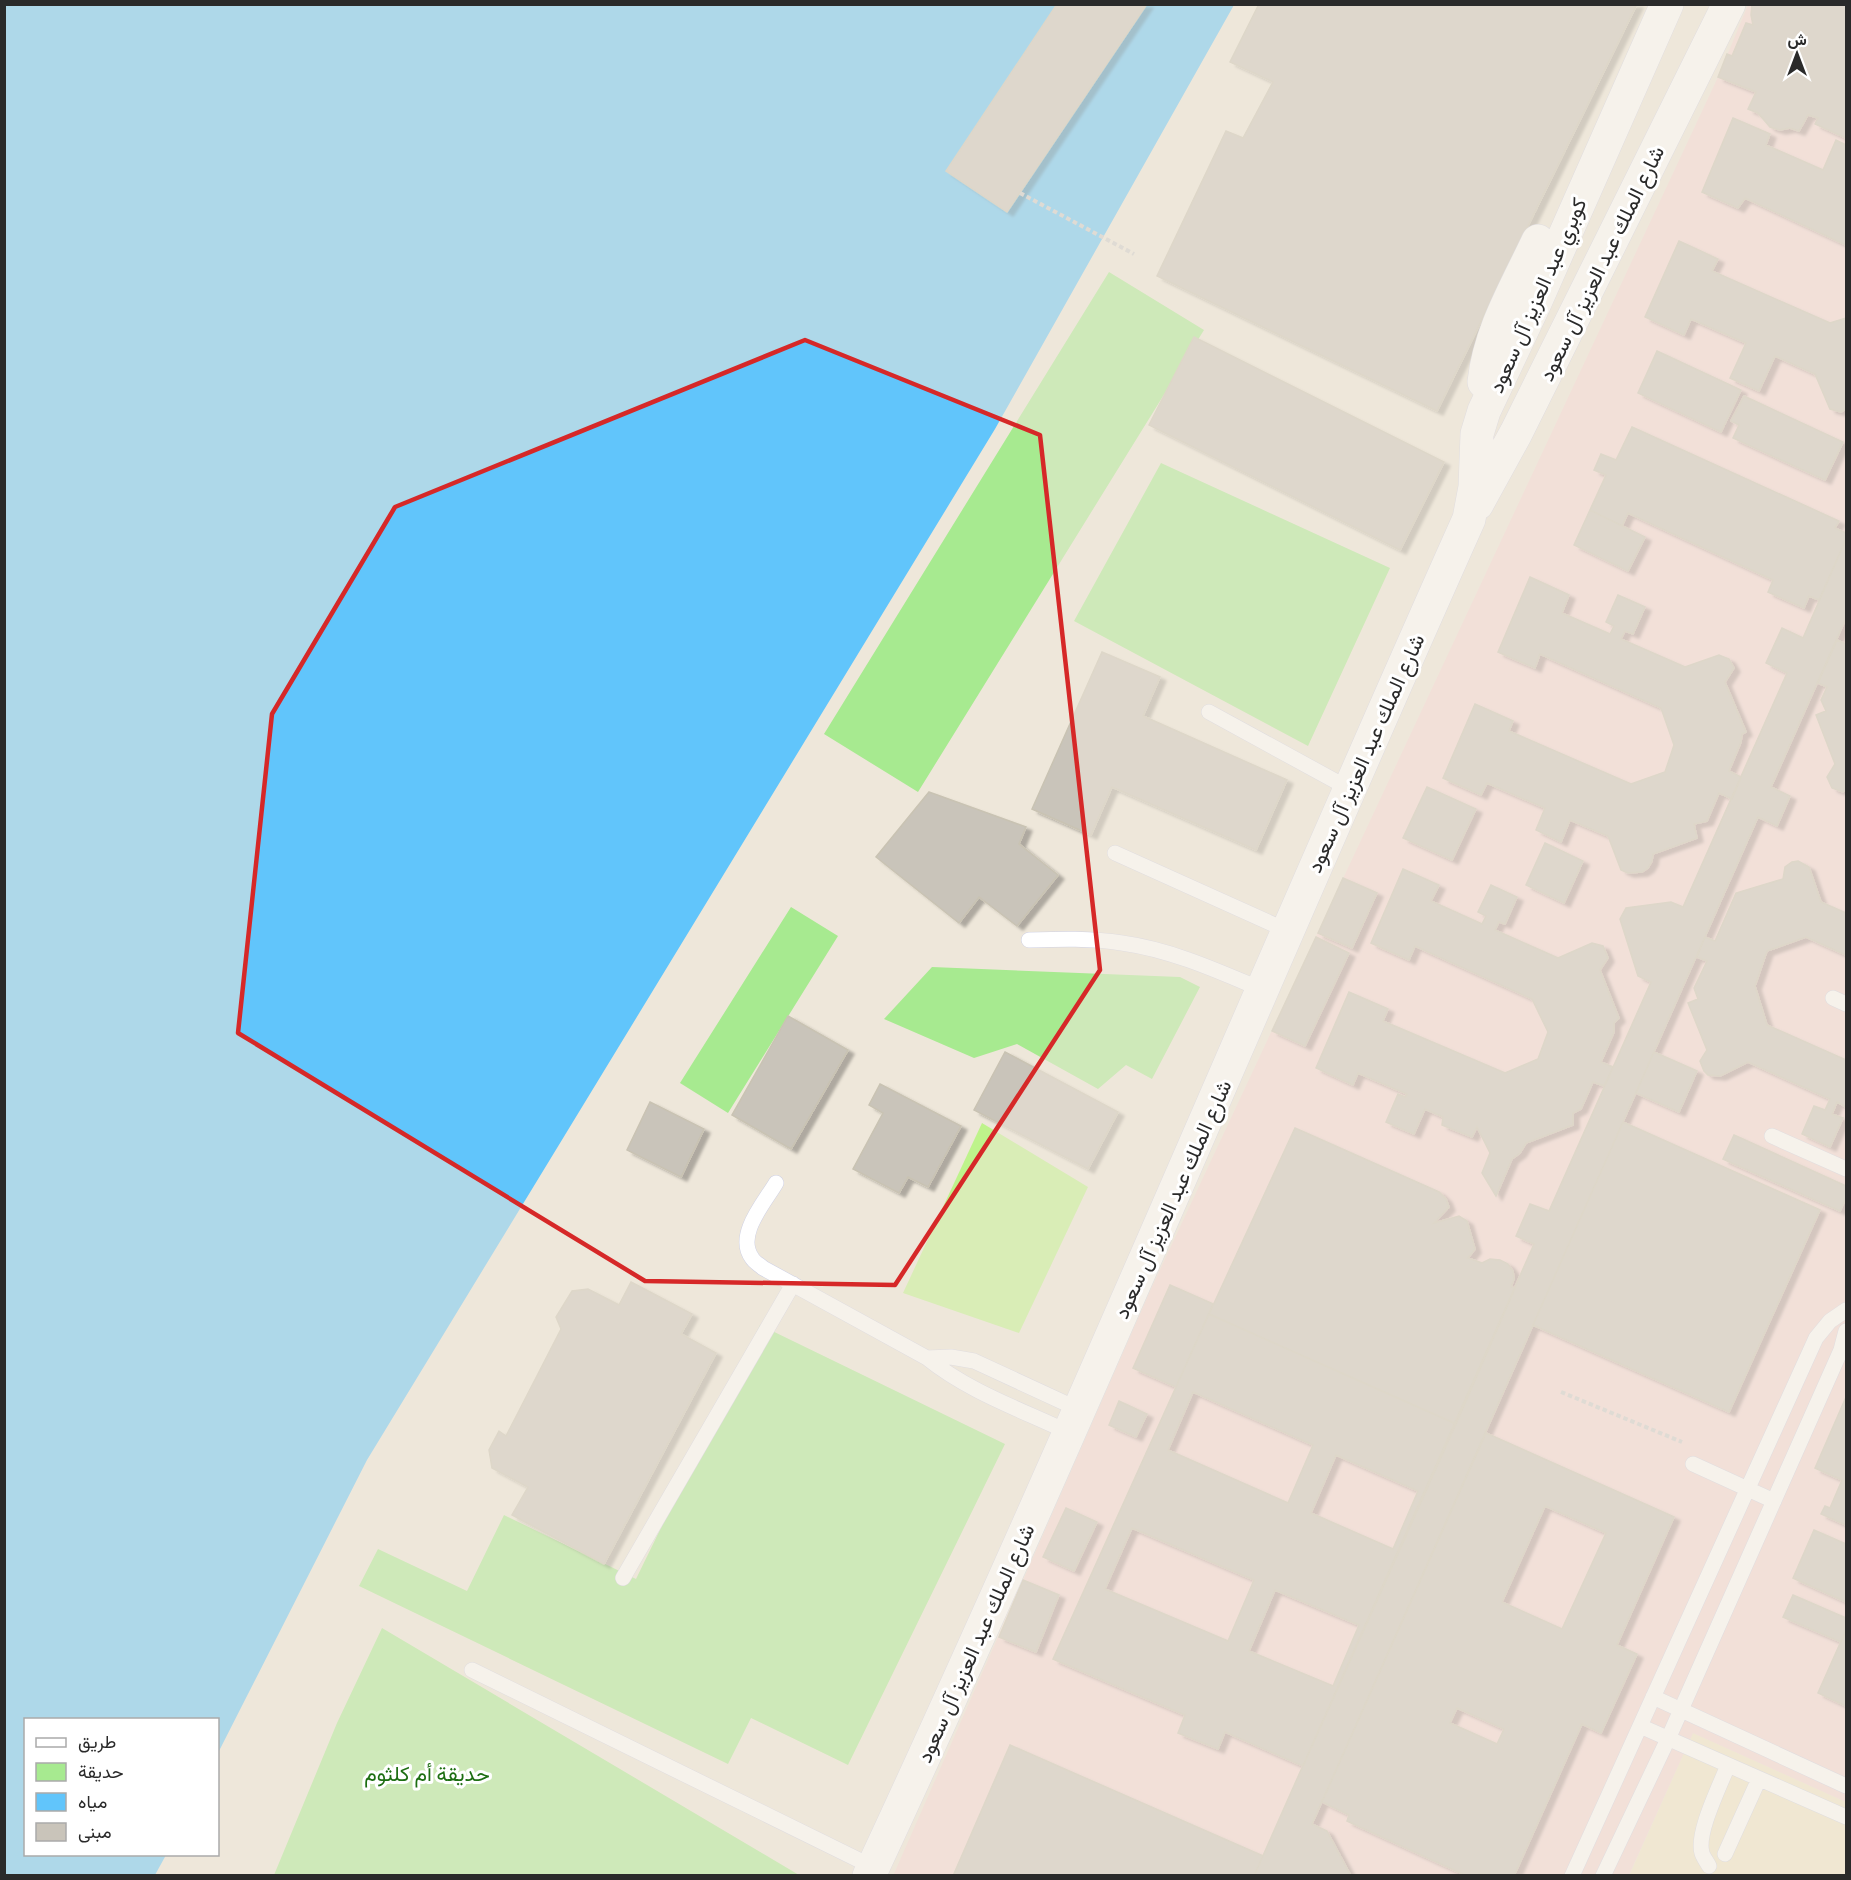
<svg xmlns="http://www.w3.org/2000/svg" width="1851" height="1880" font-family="Ubuntu,Vazirmatn,sans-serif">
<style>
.education{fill:#f1e7c7}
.medical{fill:#f5d7d6}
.green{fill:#a7ea90}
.pitch{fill:#bef38b}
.water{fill:#61c5fb}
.building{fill:#c9c4ba;stroke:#c9c3b3;stroke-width:1.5;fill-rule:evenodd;filter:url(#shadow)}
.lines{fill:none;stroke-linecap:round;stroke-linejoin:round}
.service-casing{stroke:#cfd1e4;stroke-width:16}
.secondary-casing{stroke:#cfd1e4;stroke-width:34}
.path{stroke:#ccc;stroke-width:4;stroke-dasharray:4.5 3;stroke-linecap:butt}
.service{stroke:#fff;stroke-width:15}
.secondary{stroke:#fff;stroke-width:33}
.marked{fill:none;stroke:#d62828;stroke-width:4.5;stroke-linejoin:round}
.labels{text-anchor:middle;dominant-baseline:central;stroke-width:6;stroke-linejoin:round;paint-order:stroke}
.street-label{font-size:21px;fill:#2a2a2a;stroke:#fff}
.park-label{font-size:21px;fill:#1d6e12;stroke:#fff}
</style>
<defs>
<filter id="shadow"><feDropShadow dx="6" dy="4" stdDeviation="1.5" flood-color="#0004"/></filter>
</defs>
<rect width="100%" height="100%" fill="#eee7da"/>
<path class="education" d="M1693,1733L1846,1802V1875L1629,1876Z"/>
<path class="medical" d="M1748,5H1846V1802L1693,1733L1629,1875L893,1876L1151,1289L1718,77Z"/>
<path class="green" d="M1109,272L1204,330L918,792L824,734Z
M1161,463L1390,568L1308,746L1074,621Z
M791,907L838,936L728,1113L680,1083Z
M932,967L1180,977L1200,987L1152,1079L1126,1065L1098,1089L1017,1044L974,1058L884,1019Z
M760,1325L1005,1444L848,1765L751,1718L728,1764L359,1586L378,1549L467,1591L504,1515L636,1579Z
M382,1628L799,1875H274L337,1723Z"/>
<path class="pitch" d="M982,1123L1088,1187L1019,1333L903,1293Z"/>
<path class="water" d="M5,5H1234L995,429L367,1460L218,1753V1720H26V1854L166,1855L155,1875L5,1876Z"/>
<path class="building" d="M1057,4H1147L1007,212L946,171Z
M1259,4H1637L1437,411L1157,276L1226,131L1243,138L1273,82L1230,62Z
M1752,4H1846V138L1815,124L1818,118L1808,115L1799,131L1790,128L1780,130L1770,127L1758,113L1748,109L1756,92L1718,77L1727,54L1732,56L1746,23L1753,25L1751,15Z
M1733,118L1770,134L1766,145L1823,170L1836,140L1846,145V245L1745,198L1738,208L1702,192Z
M1679,241L1718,259L1712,271L1830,323L1846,318V409L1841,412L1830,409L1815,374L1775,356L1759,391L1730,378L1746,343L1691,319L1684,335L1645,317Z
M1194,337L1444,462L1400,550L1149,425Z
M1657,351L1741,390L1721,432L1638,393Z
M1744,396L1843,442L1825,480L1733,438L1739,425L1731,421Z
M1632,427L1839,521L1835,528L1846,533V539L1819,600L1809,596L1804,608L1768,592L1773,580L1628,513L1622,526L1590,510L1606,475L1594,470L1601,454L1616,460Z
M1590,510L1645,537L1628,571L1574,545Z
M1846,539V618L1771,787L1790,796L1777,826L1758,817L1312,1824L1327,1831L1351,1876H1254L1534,1244L1516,1236L1530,1204L1549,1211L1651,982L1638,976L1620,919L1626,908L1671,902L1683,907L1787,673L1766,663L1782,628L1803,638Z
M1530,577L1569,595L1562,613L1610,634L1614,626L1606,622L1618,595L1645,607L1633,634L1625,631L1621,639L1685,667L1719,655L1729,659L1734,668L1725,682L1746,732L1742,734L1741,742L1729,771L1741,777L1732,799L1719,793L1707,821L1694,824L1697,838L1653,854L1652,861L1648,868L1642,872L1628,873L1621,870L1608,836L1570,820L1561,842L1536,830L1545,808L1487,783L1481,795L1443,778L1475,704L1513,721L1509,731L1631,784L1665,772L1674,745L1661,708L1540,654L1535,668L1498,652Z
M1837,640L1846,644V790L1843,792L1832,788L1827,777L1835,764L1816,715L1826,711L1821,700L1827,687L1818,683Z
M1102,652L1160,677L1143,716L1287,780L1256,850L1112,787L1091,835L1032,809Z
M1427,787L1476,809L1452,860L1403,838Z
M929,792L1026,827L1019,844L1058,875L1017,926L979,897L959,923L876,857Z
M1545,843L1583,861L1564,903L1526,885Z
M1798,861L1809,867L1821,902L1846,913V955L1806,937L1767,951L1755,986L1767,1025L1846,1060V1107L1837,1102L1832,1114L1843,1118L1830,1147L1802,1134L1814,1106L1825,1110L1830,1099L1748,1062L1720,1076L1708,1075L1704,1071L1700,1061L1707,1050L1688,1003L1698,999L1694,988L1707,961L1697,957L1705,937L1715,941L1736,893L1783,879L1785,867L1792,862Z
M1403,869L1439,885L1431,901L1482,924L1486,916L1478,912L1491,885L1517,897L1505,924L1499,922L1495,930L1558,958L1592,943L1603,946L1608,958L1600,970L1619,1018L1614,1023V1032L1601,1062L1613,1067L1604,1086L1593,1082L1581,1109L1573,1113V1125L1526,1143L1520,1153L1512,1159L1496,1196L1482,1173L1490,1153L1477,1127L1472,1137L1442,1125L1443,1117L1425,1109L1414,1134L1386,1122L1398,1094L1405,1097L1407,1094L1358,1073L1353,1085L1316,1068L1349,992L1388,1009L1383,1021L1505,1073L1538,1059L1548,1032L1532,999L1415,946L1409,960L1371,943Z
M1343,878L1377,893L1352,948L1318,933Z
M1316,937L1349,953L1305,1046L1272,1031Z
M788,1016L848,1050L791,1149L732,1115Z
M1005,1052L1118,1112L1088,1169L974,1110Z
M1654,1052L1697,1071L1679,1112L1636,1093Z
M880,1084L961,1126L928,1187L908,1177L899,1193L853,1169L883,1113L869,1105Z
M650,1102L704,1129L681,1177L627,1150Z
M1623,1122L1820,1210L1729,1412L1533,1325Z
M1295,1128L1439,1192L1446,1199L1449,1207L1434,1223L1459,1216L1467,1221L1475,1249L1468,1258L1482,1263L1490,1259L1500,1260L1508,1264L1513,1271L1514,1279L1511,1287L1515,1288L1456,1424L1209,1314Z
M1734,1135L1846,1186V1198L1840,1211L1723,1159Z
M631,1282L692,1314L681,1334L716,1353L604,1564L512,1515L528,1487L492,1468L489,1450L499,1431L506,1436L561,1329L556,1317L572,1291L588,1289L619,1305Z
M1170,1285L1213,1304L1176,1387L1133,1368Z
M1209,1314L1456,1424L1303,1766L1225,1732L1218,1749L1178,1733L1185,1715L1053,1659ZM1193,1392L1313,1445L1288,1503L1168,1450ZM1336,1455L1418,1491L1393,1549L1311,1513ZM1132,1528L1254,1580L1228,1641L1105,1589ZM1275,1590L1359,1625L1333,1686L1249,1651Z
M1846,1397V1525L1821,1514L1825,1506L1830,1508L1842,1480L1815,1468Z
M1119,1401L1147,1414L1136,1437L1109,1425Z
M1486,1433L1674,1517L1617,1645L1637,1654L1601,1733L1582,1724L1514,1876L1479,1874V1876H1467L1347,1821L1349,1815L1322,1802ZM1545,1506L1606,1533L1562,1629L1502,1602ZM1457,1708L1504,1729L1497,1744L1450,1723Z
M1066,1508L1097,1522L1074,1571L1043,1557Z
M1814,1530L1846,1544V1602L1793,1578Z
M1023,1580L1059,1595L1036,1652L999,1637Z
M1793,1595L1846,1618V1630L1841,1642L1783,1617Z
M1846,1630V1706L1818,1693Z
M1010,1745L1263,1856L1254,1876H953Z"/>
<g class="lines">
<defs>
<path id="service" d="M1209,712L1348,788
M1115,853L1288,931
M1029,940C1060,939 1091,938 1122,943C1172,950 1218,971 1263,990
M1833,998L1846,1004
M1772,1136L1846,1169
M776,1183C765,1202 735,1235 752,1258C754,1262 760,1265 763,1268L927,1358C969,1392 1022,1410 1070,1433
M927,1358L951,1357L974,1361L1080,1410
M1693,1464L1774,1501
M623,1578L793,1284
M472,1670L873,1867
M1653,1697L1846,1786
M1640,1726L1846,1817
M1725,1854L1759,1779
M1709,1866C1707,1862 1703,1857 1702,1853C1696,1833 1720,1786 1728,1765
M1572,1876L1816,1338L1830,1321L1846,1310
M1603,1876L1668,1739L1841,1350L1846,1331"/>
<path id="secondary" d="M1484,382C1490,330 1516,288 1538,241
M1477,504L1516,433L1729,4
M869,1876C1078,1427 1267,970 1469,519L1475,487L1477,434L1484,411L1534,305L1667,4"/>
</defs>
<use href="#service" class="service-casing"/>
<use href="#secondary" class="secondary-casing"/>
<path class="path" d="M1020,193L1134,254
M1561,1392L1682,1442"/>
<use href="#service" class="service"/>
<use href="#secondary" class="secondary"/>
</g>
<path d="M0 0H1851V1880H0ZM805,340L1040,435L1100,970L895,1285L645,1281L238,1033L272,714L395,507Z" fill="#eee7da" fill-opacity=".55" fill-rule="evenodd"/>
<path class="marked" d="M805,340L1040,435L1100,970L895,1285L645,1281L238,1033L272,714L395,507Z"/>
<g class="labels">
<g class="street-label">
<text transform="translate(1601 263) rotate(-64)">شارع الملك عبد العزيز آل سعود</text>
<text transform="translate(1537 295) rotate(-66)">كوبري عبد العزيز آل سعود</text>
<text transform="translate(1365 753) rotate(-66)">شارع الملك عبد العزيز آل سعود</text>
<text transform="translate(1172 1199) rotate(-66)">شارع الملك عبد العزيز آل سعود</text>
<text transform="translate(975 1643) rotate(-66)">شارع الملك عبد العزيز آل سعود</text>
</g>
<g class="park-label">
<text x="427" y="1773">حديقة أم كلثوم</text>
</g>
</g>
<rect width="1851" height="1880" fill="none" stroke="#2a2a2a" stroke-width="12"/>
<rect x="24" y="1718" width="195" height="138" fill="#ffffff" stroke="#aaaaaa" stroke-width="1.5"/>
<rect x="36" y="1738" width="30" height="9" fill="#ffffff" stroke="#aaaaaa" stroke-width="1.5"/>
<text x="78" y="1748" font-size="18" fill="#2a2a2a">طريق</text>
<rect x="36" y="1763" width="30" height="18" fill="#a7ea90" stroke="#aaaaaa" stroke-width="1.5"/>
<text x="78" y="1778" font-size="18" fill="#2a2a2a">حديقة</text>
<rect x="36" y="1793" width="30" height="18" fill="#61c5fb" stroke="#aaaaaa" stroke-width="1.5"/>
<text x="78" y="1808" font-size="18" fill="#2a2a2a">مياه</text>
<rect x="36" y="1823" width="30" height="18" fill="#c9c4ba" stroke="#aaaaaa" stroke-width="1.5"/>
<text x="78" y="1838" font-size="18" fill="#2a2a2a">مبنى</text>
<g transform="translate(1797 54)" stroke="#ffffff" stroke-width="4.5" paint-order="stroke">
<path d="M0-4.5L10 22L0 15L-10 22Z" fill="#2a2a2a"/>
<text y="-9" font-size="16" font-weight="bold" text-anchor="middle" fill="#2a2a2a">ش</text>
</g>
</svg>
